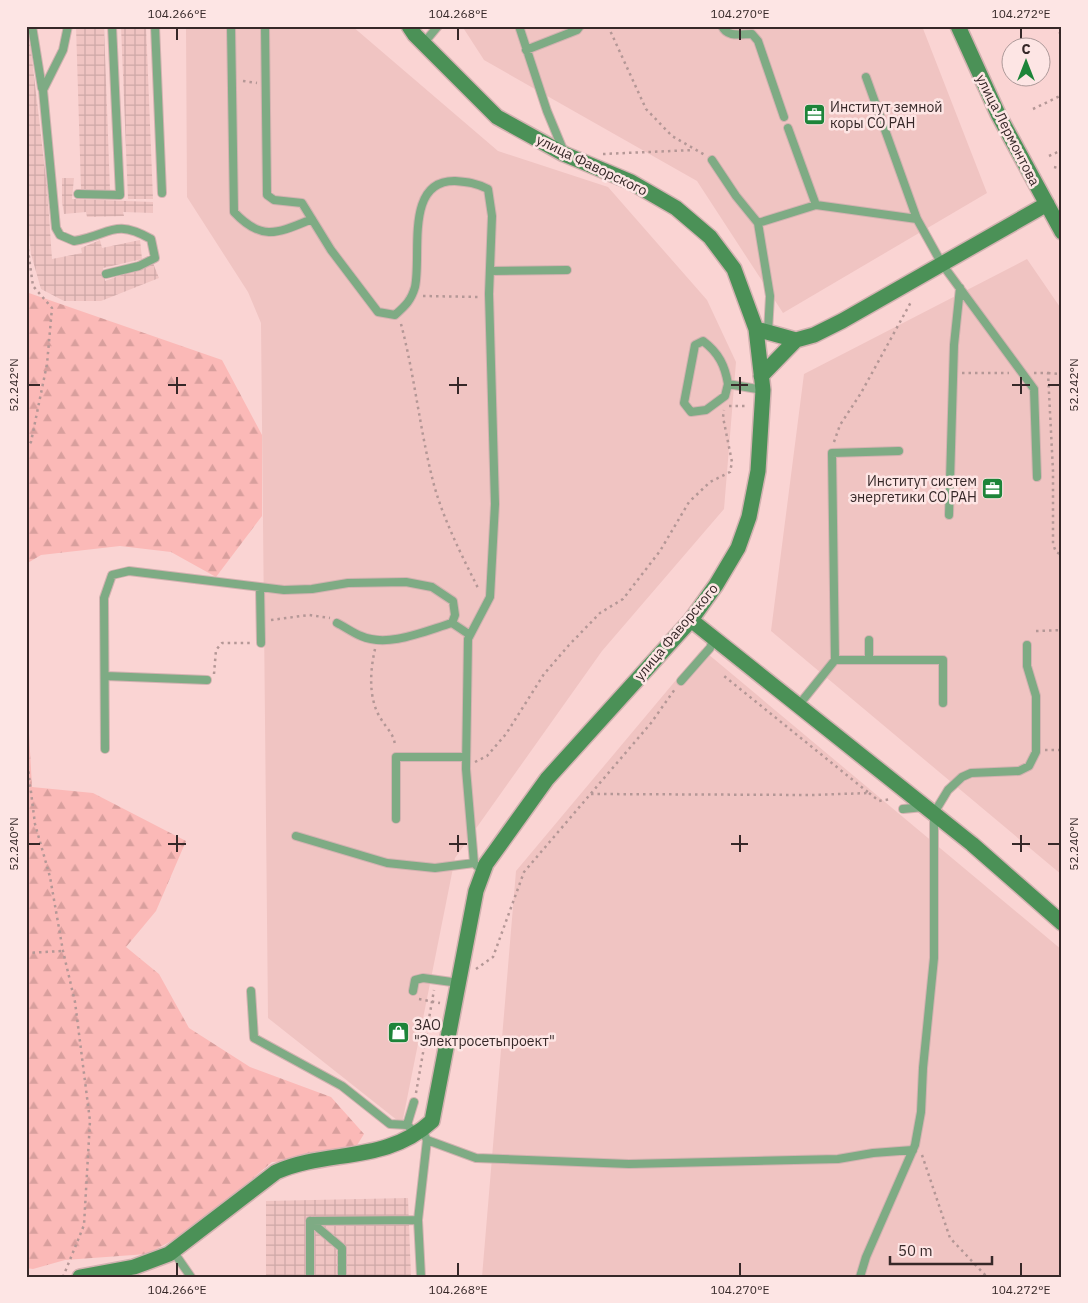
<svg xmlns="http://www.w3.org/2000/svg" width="1088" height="1303" font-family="'IBM Plex Sans',sans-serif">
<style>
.built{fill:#f0c4c2}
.industrial{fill:url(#industrial-grid)}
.forest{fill:url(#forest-firs)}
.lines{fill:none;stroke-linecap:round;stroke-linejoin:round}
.lane-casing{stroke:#d3b2b1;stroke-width:10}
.secondary-casing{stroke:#d3b2b1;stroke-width:18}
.path{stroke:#b49796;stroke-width:2.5;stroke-dasharray:2.5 4;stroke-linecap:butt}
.lane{stroke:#7eab84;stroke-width:8}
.secondary{stroke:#4b9157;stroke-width:15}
.ticks{fill:none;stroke:#362828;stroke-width:2}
.labels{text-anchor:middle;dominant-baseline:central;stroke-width:5;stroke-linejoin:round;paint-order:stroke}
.poi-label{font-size:14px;fill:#362828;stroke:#fde5e4;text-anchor:start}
.street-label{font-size:14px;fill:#362828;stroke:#fde5e4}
.neatline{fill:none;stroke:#362828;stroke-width:2}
.ticks-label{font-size:12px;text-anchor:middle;fill:#362828}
</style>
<defs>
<pattern id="industrial-grid" width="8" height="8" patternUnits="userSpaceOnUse" patternTransform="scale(1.25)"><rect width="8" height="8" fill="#f0c4c2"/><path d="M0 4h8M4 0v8" fill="none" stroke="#cea8a7"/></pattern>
<pattern id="forest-firs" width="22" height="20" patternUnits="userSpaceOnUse" patternTransform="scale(1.25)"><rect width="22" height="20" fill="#fbb9b7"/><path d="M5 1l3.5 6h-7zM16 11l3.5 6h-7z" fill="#d89f9d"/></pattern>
</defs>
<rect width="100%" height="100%" fill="#fad4d3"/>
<path class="built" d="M186,26H352L498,151L608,187L707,300L736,362L724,509L602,651L455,858L402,1124L268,1018L261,323L248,292L187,197Z
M462,26H922L987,193L783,313L697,181L484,60Z
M1027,259L1062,310V875L771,631L804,374Z
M702,649L1062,950V1277H482L516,871Z"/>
<path class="industrial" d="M76,26H104L110,191L81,189Z
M121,26H146L153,199H128Z
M26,28L31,50L47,187L52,259L82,253L81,248L100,240L102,248L140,240L142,259L103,268L105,281L153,263L159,278L101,301H64L41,289L31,254L26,199Z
M62,178H74L72,199L153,202V213L123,212L124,216L87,217L86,212L64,214L62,202Z
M408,1198L411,1277H266V1201Z"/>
<path class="forest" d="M26,292L222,360L262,435V516L216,577L171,552L120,546L41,555L26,564Z
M26,679L32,787L93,793L186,841L156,911L126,947L159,974L189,1028L250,1067L331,1097L364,1134L349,1158L272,1162L192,1230L147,1254L65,1260L33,1269L26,1268Z"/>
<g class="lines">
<defs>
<path id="lane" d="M32,26L42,88
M68,26L63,50L43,90L56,228L60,235L74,241C111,235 113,218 151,239L155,258L139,266L106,274
M155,26L162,193
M265,26L267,195L274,200L302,203L331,250L378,312L395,315C405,306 411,301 415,287C422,255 404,180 455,181C468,182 476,183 488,189L492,216L489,294L495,504L490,597L468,639L466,769L474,863L482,871
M519,26L547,111L564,152
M722,26C727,38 741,34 752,34L758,41L784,117
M231,27L234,212C262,242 278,233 312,219
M423,44L438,26
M526,50L577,30L580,26
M866,77L917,219L942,264L1034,389L1037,477
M788,128L816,205
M712,160L736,196L758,223L770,296L768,332
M78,194L120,195L112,26
M758,223L816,205L917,219
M490,271L567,270
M728,384C725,366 719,353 703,341L695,345L684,403L691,412L706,410L725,396L728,384L763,390
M949,515L954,345L960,288
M260,587L261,643
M337,623C345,627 353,633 361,636C388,648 425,631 452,623
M869,640V660
M835,660H943V703
M105,676L207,680
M681,681L710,648L714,638
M798,706L835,660L832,453L899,451
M105,749L104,598L112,575L129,571L284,590L312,589L348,583L406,582L432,587L453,601L455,615L452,623L470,635
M903,809L924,807
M396,819V757H466
M296,836L387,863L435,868L474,863
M251,991L254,1038L342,1086L390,1124L407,1125L417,1134
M413,991L415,980L423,978L459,983
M407,1125L414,1102
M427,1140L476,1158L629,1164L838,1159L873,1153L913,1150
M310,1221L342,1248V1277
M173,1251L191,1277
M310,1277V1221L418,1220
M421,1277L418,1220L427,1140L425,1136
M860,1277L866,1257L915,1145L921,1112L923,1068L934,958V813L948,790L962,777L971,773L1019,771L1029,766L1036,752V696L1027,666V645"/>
<path id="secondary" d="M958,26L998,114L1062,232
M756,329L796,340
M761,376L796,340L814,335L842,321L1047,204
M691,620L972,844L1062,923
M80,1277L134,1267L169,1254L276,1172C327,1149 386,1164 432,1121L476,891L486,864L547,779L691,620L716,585L738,548L749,517L758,471L763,390L756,329L734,269L710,237L676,208L631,182L564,154L497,117L415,35L409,26"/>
</defs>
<use href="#lane" class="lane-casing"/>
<use href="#secondary" class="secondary-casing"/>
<path class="path" d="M608,26L646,109L672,136L705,155
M1057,26L1062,38
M243,81L257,83
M1033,109L1062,95
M603,154L694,150
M1049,156L1062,150
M1054,167L1062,169
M26,236L33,286L52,308L47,364L31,442L26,449
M1061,283L1062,284
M423,296L480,297
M401,324C415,377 420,432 434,485C444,521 462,556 479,590
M962,373H1009
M1034,373H1048L1053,471V544L1056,552L1062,555
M1048,373L1062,374
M729,406H748
M834,442L840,425L861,393L911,302
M271,620L309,615L330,618
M1036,631L1062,630
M375,649C370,671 368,699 381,719C387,729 395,735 395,747
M214,674L216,650L222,643H251
M1045,750H1062
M26,752L35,824L50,877L63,951L75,1002L90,1121L84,1225L63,1277
M475,762L487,756L506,734L544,674L569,645L600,613L623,599L660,551L689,502L710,482L730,472L732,462L723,417L724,410
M869,793L879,801L892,799
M591,794L812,795L869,793L724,676
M26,953L62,951
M476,969L493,957L524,872L651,723L675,689
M419,999L440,1003
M416,1093L434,990
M922,1155L950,1238L987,1277"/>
<use href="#lane" class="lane"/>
<use href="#secondary" class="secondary"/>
</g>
<path class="ticks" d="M177,28V40M458,28V40M740,28V40M1021,28V40M177,377V394M458,377V394M740,377V394M1021,377V394M28,385H40M168,385H186M449,385H467M731,385H748M1012,385H1030M1048,385H1060M177,835V852M458,835V852M740,835V852M1021,835V852M28,844H40M168,844H186M449,844H467M731,844H748M1012,844H1030M1048,844H1060M177,1263V1276M458,1263V1276M740,1263V1276M1021,1263V1276"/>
<defs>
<symbol id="office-square" viewBox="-11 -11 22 22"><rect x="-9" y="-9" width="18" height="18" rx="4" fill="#1d8439" stroke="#fde5e4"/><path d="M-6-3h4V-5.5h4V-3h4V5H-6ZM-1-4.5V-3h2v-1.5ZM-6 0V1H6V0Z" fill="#fff"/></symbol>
<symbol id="shop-square" viewBox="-11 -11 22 22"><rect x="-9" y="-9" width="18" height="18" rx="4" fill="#1d8439" stroke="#fde5e4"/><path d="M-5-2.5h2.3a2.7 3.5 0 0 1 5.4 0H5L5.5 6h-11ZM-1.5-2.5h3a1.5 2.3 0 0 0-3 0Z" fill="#fff"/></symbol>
</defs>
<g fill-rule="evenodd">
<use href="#office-square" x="802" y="102" width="25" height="25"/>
<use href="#office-square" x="980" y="476" width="25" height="25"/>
<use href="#shop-square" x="386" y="1020" width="25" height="25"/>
</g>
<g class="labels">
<g class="poi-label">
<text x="830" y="107">Институт земной<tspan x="830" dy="16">коры СО РАН</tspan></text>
<text x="977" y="481" text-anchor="end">Институт систем<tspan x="977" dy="16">энергетики СО РАН</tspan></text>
<text x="414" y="1025">ЗАО<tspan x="414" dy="16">"Электросетьпроект"</tspan></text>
</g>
<g class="street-label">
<text transform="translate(1008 130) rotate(63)">улица Лермонтова</text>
<text transform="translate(592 165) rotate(26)">улица Фаворского</text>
<text transform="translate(676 632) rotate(-50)">улица Фаворского</text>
</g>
</g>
<rect width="1088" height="1303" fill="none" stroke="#fde5e4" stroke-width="55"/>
<g transform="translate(1026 62)"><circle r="24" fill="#fde5e4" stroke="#ad9999"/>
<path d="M0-4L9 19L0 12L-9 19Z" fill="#1d8439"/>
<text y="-8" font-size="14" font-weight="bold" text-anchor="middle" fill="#362828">С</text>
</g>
<path d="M890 1256v8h102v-8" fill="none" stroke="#362828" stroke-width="2.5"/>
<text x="898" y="1256" font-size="15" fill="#362828" stroke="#fde5e4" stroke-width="4" paint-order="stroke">50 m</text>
<rect x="28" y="28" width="1032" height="1248" class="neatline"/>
<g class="ticks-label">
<text x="177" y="18">104.266°E</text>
<text x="458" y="18">104.268°E</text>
<text x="740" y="18">104.270°E</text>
<text x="1021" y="18">104.272°E</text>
<text transform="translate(14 385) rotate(-90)" y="4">52.242°N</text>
<text transform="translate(1074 385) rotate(-90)" y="4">52.242°N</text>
<text transform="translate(14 844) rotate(-90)" y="4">52.240°N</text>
<text transform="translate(1074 844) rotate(-90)" y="4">52.240°N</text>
<text x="177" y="1294">104.266°E</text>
<text x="458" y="1294">104.268°E</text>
<text x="740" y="1294">104.270°E</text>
<text x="1021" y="1294">104.272°E</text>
</g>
</svg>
